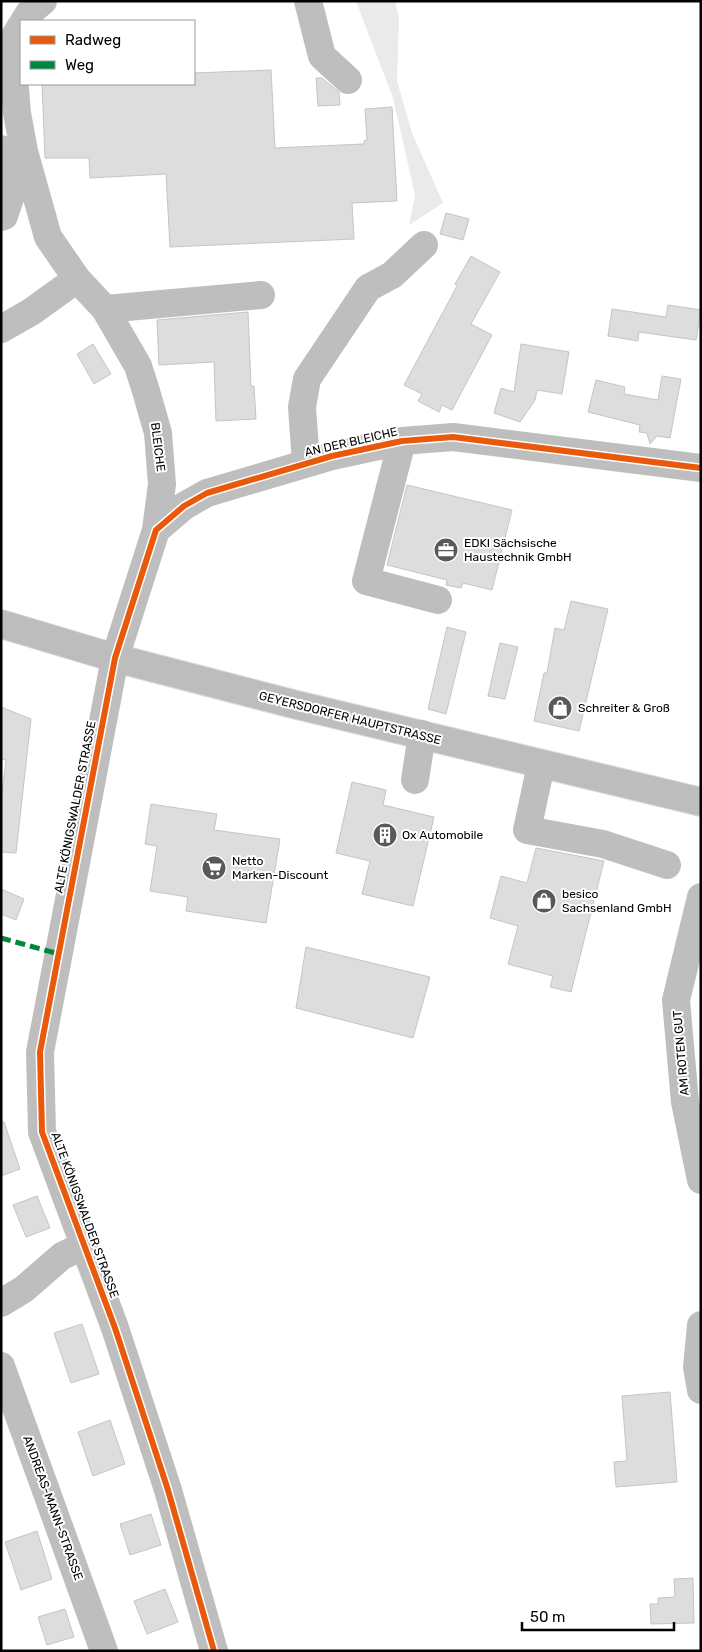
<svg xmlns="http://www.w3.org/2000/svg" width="702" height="1652" font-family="Rubik,sans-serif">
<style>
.green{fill:#eaeaea}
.building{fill:#ddd;stroke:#c5c5c5}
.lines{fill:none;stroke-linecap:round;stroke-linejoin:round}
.major-casing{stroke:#dbdbdb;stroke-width:30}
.minor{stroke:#bebebe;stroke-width:28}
.major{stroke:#bdbdbd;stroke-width:28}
.quiet{stroke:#00873e;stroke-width:5;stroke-dasharray:10 5;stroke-linecap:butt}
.cycleway-casing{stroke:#fff;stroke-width:9}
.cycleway{stroke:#e8590c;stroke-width:6}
.labels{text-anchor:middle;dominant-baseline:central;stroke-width:4;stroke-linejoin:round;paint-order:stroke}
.street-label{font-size:12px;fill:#000;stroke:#fff}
.poi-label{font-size:12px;fill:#000;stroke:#fff;text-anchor:start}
</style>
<rect width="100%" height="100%" fill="#fff"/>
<path class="green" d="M356,1H395L399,18L397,81L412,133L443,203L409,225L415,195L393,98Z"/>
<path class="building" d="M271,70L275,148L364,144V141L367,140L365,109L392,107L397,201L352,203L354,239L170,247L166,174L90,178L89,158H45L42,84H194V73Z
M316,78H322L339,92L340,105L318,106Z
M446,213L469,219L463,240L440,234Z
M471,256L500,272L471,324L492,335L452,410L442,405L439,412L418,401L422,394L404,385L457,286L455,284Z
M668,305L701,310L696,340L639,332L638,341L608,336L612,309L666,317Z
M248,312L251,386H254L256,419L216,421L214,362L159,365L157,320Z
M93,344L111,374L94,384L77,354Z
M521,344L569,352L562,394L537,390L535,400L520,422L494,413L501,388L514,392Z
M662,376L681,379L670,438L657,436L650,444L647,433L639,432L640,425L588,412L596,380L625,387L624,394L658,400Z
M407,485L512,510L492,590L463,583L461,588L446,585L447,580L387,565Z
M571,601L608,609L579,731L534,721L544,673H547L555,628L564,630Z
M447,627L466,632L446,714L428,709Z
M500,643L518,647L505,699L488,696Z
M1,707L31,719L16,853L1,852V802L6,760L1,759Z
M352,782L386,790L383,805L434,817L413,906L362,894L370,861L336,853Z
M151,804L217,814L214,830L280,839L266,923L186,911L188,897L150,891L157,846L145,844Z
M536,848L604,861L571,992L550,987L553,976L508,964L518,926L490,918L501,876L527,883Z
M1,889L24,899L16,920L1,914Z
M306,947L430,977L413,1038L296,1008Z
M1,1122H4L20,1169L1,1176Z
M37,1196L50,1228L26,1237L13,1205Z
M82,1324L99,1374L71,1383L54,1333Z
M670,1392L677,1482L616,1487L614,1462L627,1461L622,1396Z
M110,1420L125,1464L93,1476L78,1432Z
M151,1514L161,1545L130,1555L120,1524Z
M37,1531L52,1579L21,1590L5,1542Z
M693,1578L694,1623L651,1624L650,1604H658V1598L675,1597L674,1579Z
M165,1589L178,1622L147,1634L134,1601Z
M65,1609L74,1637L47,1645L38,1617Z"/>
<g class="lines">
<defs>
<path id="major" d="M1,624L115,658L297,705L701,802"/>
</defs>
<use href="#major" class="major-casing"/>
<path class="minor" d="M308,1L322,56L348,80
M24,21L30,12L43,1
M21,26L9,46L13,65L17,113L24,151L48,237L77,279L105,309L138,366L146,391L158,433L162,484L156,530
M1,149L12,192L4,216L1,217
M105,309L261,295
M1,329L31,312L77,279
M402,441L366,581L438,600
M306,463L302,407L307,379L368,288L392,275L424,245
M541,765L527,830L603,844L667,865
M415,780L422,734
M701,897L676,1000L685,1102L701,1180
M1,1303L24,1289L62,1256L83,1246
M701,1325L697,1367L701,1390
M1,1366L104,1651
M214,1651L168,1490L115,1328L42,1132L40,1052L115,658L156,530L184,506L207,493L332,456L402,441L453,437L701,468"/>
<use href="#major" class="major"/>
<path class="quiet" d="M1,938L59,954"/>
<defs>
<path id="cycleway" d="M214,1651L168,1490L115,1328L42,1132L40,1052L115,658L156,530L184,506L207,493L332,456L402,441L453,437L701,468"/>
</defs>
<use href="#cycleway" class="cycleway-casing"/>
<use href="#cycleway" class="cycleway"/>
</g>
<defs>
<symbol id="office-disc" viewBox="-11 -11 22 22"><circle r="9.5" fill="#595959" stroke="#fff"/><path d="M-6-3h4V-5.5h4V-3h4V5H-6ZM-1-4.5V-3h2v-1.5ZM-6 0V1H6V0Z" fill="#fff"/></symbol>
<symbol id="shop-disc" viewBox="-11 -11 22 22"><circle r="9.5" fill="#595959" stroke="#fff"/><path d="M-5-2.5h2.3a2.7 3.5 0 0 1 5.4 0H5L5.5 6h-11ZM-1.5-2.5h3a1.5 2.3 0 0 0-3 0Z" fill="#fff"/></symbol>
<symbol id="building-disc" viewBox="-11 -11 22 22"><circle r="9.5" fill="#595959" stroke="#fff"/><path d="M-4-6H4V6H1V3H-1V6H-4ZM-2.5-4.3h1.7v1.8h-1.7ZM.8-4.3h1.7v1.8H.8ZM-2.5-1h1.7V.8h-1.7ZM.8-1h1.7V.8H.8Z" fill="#fff"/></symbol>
<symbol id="supermarket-disc" viewBox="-11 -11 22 22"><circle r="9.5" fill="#595959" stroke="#fff"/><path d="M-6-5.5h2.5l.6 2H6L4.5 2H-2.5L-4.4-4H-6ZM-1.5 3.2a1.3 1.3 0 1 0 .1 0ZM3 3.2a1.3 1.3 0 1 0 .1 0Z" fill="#fff"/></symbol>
</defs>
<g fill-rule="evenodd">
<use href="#office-disc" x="432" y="536" width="28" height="28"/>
<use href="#shop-disc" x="546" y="694" width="28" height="28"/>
<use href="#building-disc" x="371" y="821" width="28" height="28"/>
<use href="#supermarket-disc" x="200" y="854" width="28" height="28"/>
<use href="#shop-disc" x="530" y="887" width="28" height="28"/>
</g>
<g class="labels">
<g class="street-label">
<text transform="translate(351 442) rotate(-13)">AN DER BLEICHE</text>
<text transform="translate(158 447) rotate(83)">BLEICHE</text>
<text transform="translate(350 718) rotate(14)">GEYERSDORFER HAUPTSTRASSE</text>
<text transform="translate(75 807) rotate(-79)">ALTE KÖNIGSWALDER STRASSE</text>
<text transform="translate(681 1053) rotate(-95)">AM ROTEN GUT</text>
<text transform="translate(85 1215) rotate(70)">ALTE KÖNIGSWALDER STRASSE</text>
<text transform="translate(53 1508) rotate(70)">ANDREAS-MANN-STRASSE</text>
</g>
<g class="poi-label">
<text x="464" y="543">EDKI Sächsische<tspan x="464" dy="14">Haustechnik GmbH</tspan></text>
<text x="578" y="708">Schreiter &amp; Groß</text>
<text x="402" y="835">Ox Automobile</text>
<text x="232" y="861">Netto<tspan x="232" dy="14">Marken-Discount</tspan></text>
<text x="562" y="894">besico<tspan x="562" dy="14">Sachsenland GmbH</tspan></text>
</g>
</g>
<rect width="702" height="1652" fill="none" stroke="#000000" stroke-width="5"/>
<rect x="20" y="20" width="175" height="65" fill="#ffffff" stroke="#999999"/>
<rect x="30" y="36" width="25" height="8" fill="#e8590c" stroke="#999999"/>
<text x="65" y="45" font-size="15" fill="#000000">Radweg</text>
<rect x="30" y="61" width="25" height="8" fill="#00873e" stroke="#999999"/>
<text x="65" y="70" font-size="15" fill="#000000">Weg</text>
<path d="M522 1622v8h152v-8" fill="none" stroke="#000000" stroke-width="2.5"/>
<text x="530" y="1622" font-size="15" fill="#000000" stroke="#ffffff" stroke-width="4" paint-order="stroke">50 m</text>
</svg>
